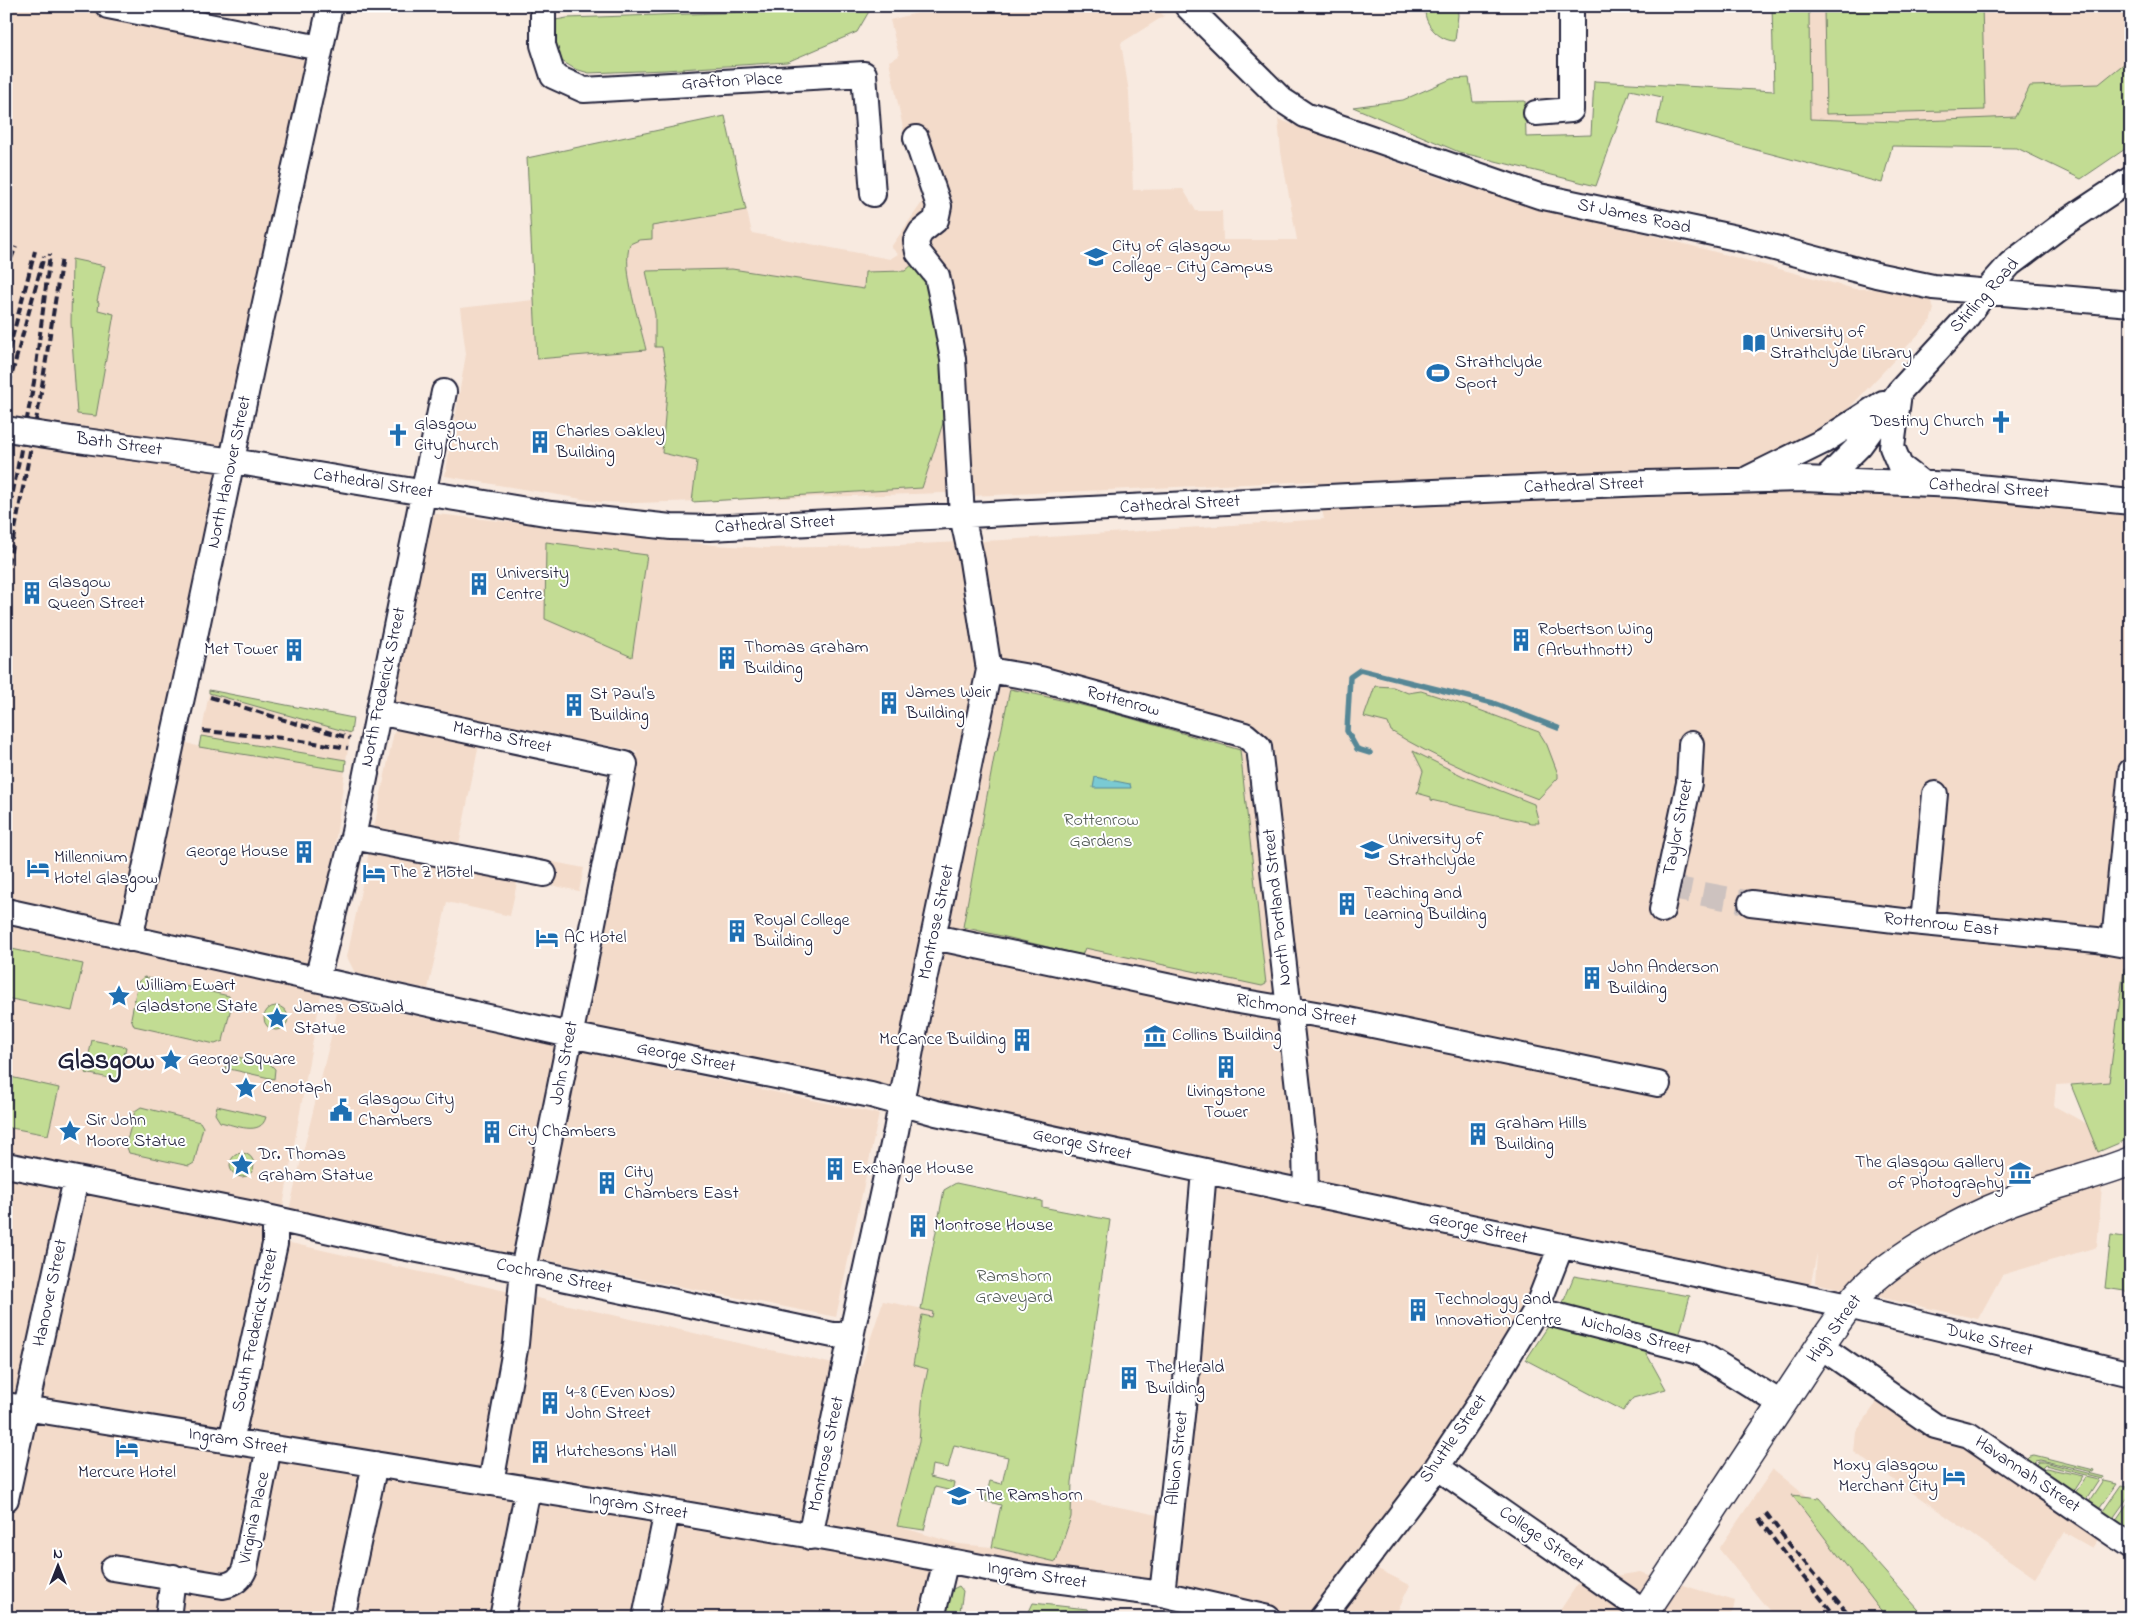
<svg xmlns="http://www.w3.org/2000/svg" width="2137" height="1624" font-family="'Indie Flower',sans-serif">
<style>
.built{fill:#f3dbca}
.green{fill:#c2dc93;stroke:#727f67}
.water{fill:#7acad3;stroke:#578796}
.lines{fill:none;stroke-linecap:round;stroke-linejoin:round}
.stream{stroke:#578796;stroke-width:5.5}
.minor-tunnel{stroke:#cdc2bf;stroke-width:24;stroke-dasharray:24 12;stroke-linecap:butt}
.minor-casing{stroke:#22223b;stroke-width:28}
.major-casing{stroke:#22223b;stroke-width:31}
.minor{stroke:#fff;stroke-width:24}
.major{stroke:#fff;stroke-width:28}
.rail{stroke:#22223b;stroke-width:4;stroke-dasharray:8 4;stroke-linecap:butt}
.minor-bridge-casing{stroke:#22223b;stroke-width:28;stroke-linecap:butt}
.minor-bridge{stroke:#fff;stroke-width:24}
.labels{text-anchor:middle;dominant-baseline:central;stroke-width:4;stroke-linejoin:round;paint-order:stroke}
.street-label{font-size:18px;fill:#22223b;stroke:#fff}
.poi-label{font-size:18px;fill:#22223b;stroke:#fff;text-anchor:start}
.park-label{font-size:18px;fill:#525a55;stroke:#fff}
.town-label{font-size:28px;font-weight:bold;fill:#22223b;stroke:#fff}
</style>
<rect width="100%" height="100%" fill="#f8eae0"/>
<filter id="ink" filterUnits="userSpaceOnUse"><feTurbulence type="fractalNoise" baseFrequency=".02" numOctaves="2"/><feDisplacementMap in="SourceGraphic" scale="10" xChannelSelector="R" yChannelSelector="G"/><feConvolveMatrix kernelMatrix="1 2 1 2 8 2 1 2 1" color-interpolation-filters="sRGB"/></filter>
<g filter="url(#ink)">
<path class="built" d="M6,6H97L320,48L173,738L199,747L345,771L317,979L321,995L277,1240L860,1370L883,1301L934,1311L932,1317L923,1315L913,1365L928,1368L923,1393L919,1442L897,1526L958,1544L992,1547L1056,1562L1071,1517V1497L1172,1518L1204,1171L570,1035L637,751L393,704L428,513L714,545L766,548L876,546L1003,540L1324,519L1315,481L970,496L944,493L636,503L600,502L445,476L466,354L460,308L533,300L527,158L725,116L752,233L890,259L898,254L891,247L923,201L906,142L889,61L899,56L890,20L943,6H1154L1164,16L1121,43L1129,92L1133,190L1183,189L1196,211H1222L1223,240H1297L1281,152L1278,119L1451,182L1855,289L1896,288L1929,297L1934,309L1930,322L1837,421L1732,481L2131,502V949H2127L2109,1082L2056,1085L2054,1106L2087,1124L2104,1162L2097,1247L2002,1275L1978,1319L1815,1283L1817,1253L1808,1297L1561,1246L1536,1310L1364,1562L1410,1585L1394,1618H1269L947,1560L932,1618H6Z
M1809,6H2131V96L2103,127L1810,119Z
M209,693L351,733L346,760L201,736Z
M401,728L479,744L458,850L486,855L487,849L584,868L579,891L518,878L510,916L447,902L428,989L355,973L347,957L394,732Z
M340,1000L879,1114L836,1317L289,1210Z
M1881,1396L1965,1439L2103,1532L2092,1548L2064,1532L2035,1578L1854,1452L1856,1432Z
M1773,1469L1812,1501L1906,1618H1777L1767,1608L1719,1549Z
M1640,1572L1735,1601L1733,1611L1728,1618H1555L1579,1582Z"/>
<path class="green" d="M1426,6H1457L1458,15L1455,41C1439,41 1421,22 1426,6Z
M1772,6H1809L1810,119L1898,122L2015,117L2030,86L2099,84L2131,58V145L2081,179L2017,148L1892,146L1882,183L1657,124L1662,97L1630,90L1596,186L1459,152L1353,107L1403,100L1451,79L1469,78L1473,102L1525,101L1526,137L1591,135L1594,81L1774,91Z
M1982,6L1985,110L1826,114L1824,10Z
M871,8L857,32L787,62L665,70L589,73L575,69L560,60L553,41L550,21L567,18Z
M725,116L746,210L652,226V239L639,240L630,244C621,269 640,323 646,350L537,359L527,158Z
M72,259L105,266L97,301L99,302L98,310L114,314L96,416L77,414L71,323Z
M913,264L932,280L945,359L943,423L922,488L692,502L697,461L662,453L668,379L662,347H655V315L646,271L732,269L864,289L865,272L905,271Z
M546,542L647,555L632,657L545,619Z
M1375,686L1393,687L1408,693L1421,691L1474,708L1539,732L1547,745L1558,774V778L1538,799C1488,780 1436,759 1391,731L1388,723L1364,717Z
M1010,689C1088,704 1164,728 1240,750L1266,984L1262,986L1085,948L1082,955L963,927L995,752H997Z
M209,690L353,718L351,733L209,693Z
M201,736L346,760L345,771L199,747Z
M1413,751L1463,776L1534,804L1539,823H1531L1431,800V797L1417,793L1423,771Z
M7,948L83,964L72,1011L6,998Z
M2124,968L2131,969V1138L2098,1152L2071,1085L2109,1082Z
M144,977L229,996L232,1003L223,1041L215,1044L134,1026L131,1018L138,982Z
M264 1018a12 12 0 1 1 24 0a12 12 0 1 1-24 0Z
M92,1040L126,1047L119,1080L85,1073Z
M231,1056L269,1063L275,1069L274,1079L225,1068L226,1062Z
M6,1076L59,1088L48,1135L6,1127Z
M217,1106L266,1117C261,1137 235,1125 220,1122L215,1114Z
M141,1107L200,1122L203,1127L194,1163L189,1166L129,1153L126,1144L135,1111Z
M230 1165a12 12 0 1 1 24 0a12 12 0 1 1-24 0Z
M956,1183L1042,1201V1207L1110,1220L1072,1482L1071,1517L1056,1562L992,1547L1001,1505L985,1501L990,1481L1002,1484L1008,1457L954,1445L948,1468L932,1465L930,1477L954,1483L952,1491L935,1487L924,1530L897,1526L919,1442L923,1393L928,1369L913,1365L922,1315L932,1317L933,1312L921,1309L944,1190Z
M2111,1235L2131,1238V1292L2105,1288Z
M1574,1276L1690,1296L1678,1340L1560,1310Z
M1549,1325L1645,1351L1666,1389L1633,1398L1623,1411L1526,1360Z
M2034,1455L2094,1470L2093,1472L2040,1460L2035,1461L2030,1469L2025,1460L2029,1456Z
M2038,1462H2044L2103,1477L2102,1479L2045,1465L2036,1474L2031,1470Z
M2046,1468L2083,1476L2070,1496L2039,1475L2043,1469Z
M2086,1477L2099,1480L2084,1503L2073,1496Z
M2103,1481L2117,1484L2097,1512L2087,1505Z
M2121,1485L2131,1487V1493L2111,1521L2101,1514Z
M1792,1495L1819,1498L1926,1618H1889L1878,1607Z
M2131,1498V1539L2112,1526Z
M959,1586L963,1591L959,1618H942L951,1590Z
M1033,1603L1087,1609L1092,1618H1026Z"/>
<path class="water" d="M1095,777L1130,784L1131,788H1093Z"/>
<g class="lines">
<path class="stream" d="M1370,753L1357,749L1347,731L1350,677L1360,670L1493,703L1558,728"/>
<path class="minor-tunnel" d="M1667,887L1751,903"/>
<defs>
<path id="minor" d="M108,6L320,48
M543,6V45L553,76L584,90L864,74L873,194
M1187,6L1282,100L1305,115L1539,196L1741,239L1876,275L1933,287L2131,304
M1536,113L1571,110V6
M1899,393L1892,447L1900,466L1922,483
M78,440L233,461L551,514L671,527L710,528L1388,494L1647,483L1803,479L1958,485L2131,502
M1749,478L1824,441L1883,403
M1825,480L1860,445L1899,392L1964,321L1986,291L2010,264L2063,224L2131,179
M989,670L1041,679L1245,735L1259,747L1305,1149L1306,1193
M185,684L263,312L330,6
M378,712L625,764L523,1270L516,1344L491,1483
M353,837L544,874
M1751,903L1903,921L2097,940L2131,946
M1662,910L1689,783L1691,744
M6,911L570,1035L871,1095L936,1113L1285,1188L1848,1306L2131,1374
M1923,923L1935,794
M934,937L1233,1000L1339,1018L1658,1084
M130,939L173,738
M2114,942L2131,771
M317,979L353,837L444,392
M6,1165L249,1213L402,1247L523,1270L833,1335H845L853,1327
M1536,1310L1698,1352L1782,1404
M1820,1346L1935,1426L1969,1435L2131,1546
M6,1405L667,1511L877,1547L1039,1578L1162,1594L1268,1618
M231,1441L275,1244V1219
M1437,1467L1645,1612
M6,1499L76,1179
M810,1537L853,1327L896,1131L922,990L989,670L972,561L962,516L953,359L943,304L937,276L918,252L916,241L921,232L936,220L939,206L916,138
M113,1568L223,1586C235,1584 241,1579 245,1568L269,1447
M1162,1594L1186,1380L1204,1171
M168,1618L173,1577
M342,1618L375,1464
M502,1618L528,1489
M645,1618L667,1511
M932,1618L946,1560
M1322,1618L1437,1467L1479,1404L1536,1310L1561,1246"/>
<path id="major" d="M1641,1618L1820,1346C1835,1326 1847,1305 1864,1288C1905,1248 1979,1211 2033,1193C2065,1181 2099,1174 2131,1161"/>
</defs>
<use href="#minor" class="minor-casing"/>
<use href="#major" class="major-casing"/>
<use href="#minor" class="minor"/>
<use href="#major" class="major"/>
<path class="rail" d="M6,270L16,247
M6,361L35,251
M6,396L44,256
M6,528L34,382L50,254
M6,576L39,405L62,257
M210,697L294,723L350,738
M203,731L282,738L348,748
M1766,1513L1791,1546L1852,1618
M1759,1519L1783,1552L1837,1618"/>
<defs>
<path id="minor-bridge" d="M6,429L78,440
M173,738L185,684"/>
</defs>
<use href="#minor-bridge" class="minor-bridge-casing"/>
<use href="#minor-bridge" class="minor-bridge"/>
</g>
</g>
<defs>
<symbol id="university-bare" viewBox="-9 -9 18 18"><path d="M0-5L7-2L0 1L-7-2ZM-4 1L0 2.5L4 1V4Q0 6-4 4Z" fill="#1f6fb2" stroke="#fff" stroke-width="2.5" paint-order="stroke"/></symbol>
<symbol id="library-bare" viewBox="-9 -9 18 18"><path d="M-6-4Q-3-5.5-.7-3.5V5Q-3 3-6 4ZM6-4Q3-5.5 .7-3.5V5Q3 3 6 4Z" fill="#1f6fb2" stroke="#fff" stroke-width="2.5" paint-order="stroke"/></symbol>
<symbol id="stadium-bare" viewBox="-9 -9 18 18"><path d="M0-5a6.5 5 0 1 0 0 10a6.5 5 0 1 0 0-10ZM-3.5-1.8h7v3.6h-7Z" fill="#1f6fb2" stroke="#fff" stroke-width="2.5" paint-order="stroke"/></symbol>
<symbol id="church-bare" viewBox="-9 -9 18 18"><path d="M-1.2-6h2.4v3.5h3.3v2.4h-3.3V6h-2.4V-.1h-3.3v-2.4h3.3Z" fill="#1f6fb2" stroke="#fff" stroke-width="2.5" paint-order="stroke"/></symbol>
<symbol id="building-bare" viewBox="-9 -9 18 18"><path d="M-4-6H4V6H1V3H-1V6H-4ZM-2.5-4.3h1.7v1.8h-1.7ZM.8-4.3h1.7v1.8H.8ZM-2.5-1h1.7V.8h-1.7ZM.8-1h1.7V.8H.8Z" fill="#1f6fb2" stroke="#fff" stroke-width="2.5" paint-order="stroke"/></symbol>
<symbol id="hotel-bare" viewBox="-9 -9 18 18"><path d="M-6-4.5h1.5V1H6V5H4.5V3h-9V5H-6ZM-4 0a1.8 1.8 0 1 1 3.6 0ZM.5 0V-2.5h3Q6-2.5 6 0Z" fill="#1f6fb2" stroke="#fff" stroke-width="2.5" paint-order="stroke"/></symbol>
<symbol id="sight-bare" viewBox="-9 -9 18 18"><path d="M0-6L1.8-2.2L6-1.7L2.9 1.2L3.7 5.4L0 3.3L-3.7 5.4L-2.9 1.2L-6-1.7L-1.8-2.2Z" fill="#1f6fb2" stroke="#fff" stroke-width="2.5" paint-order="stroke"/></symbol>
<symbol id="museum-bare" viewBox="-9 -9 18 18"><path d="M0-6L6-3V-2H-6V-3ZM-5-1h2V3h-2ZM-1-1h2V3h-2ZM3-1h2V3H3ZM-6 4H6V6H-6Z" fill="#1f6fb2" stroke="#fff" stroke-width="2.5" paint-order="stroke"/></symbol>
<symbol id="civic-bare" viewBox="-9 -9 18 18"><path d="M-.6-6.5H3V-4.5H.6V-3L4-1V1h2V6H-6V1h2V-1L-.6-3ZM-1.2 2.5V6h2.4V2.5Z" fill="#1f6fb2" stroke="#fff" stroke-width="2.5" paint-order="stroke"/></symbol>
</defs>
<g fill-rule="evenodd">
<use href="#university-bare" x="1080" y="241" width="32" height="32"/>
<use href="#library-bare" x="1738" y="327" width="32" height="32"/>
<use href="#stadium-bare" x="1422" y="357" width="32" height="32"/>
<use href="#church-bare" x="1985" y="406" width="32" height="32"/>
<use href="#church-bare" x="382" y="419" width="32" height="32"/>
<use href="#building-bare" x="524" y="426" width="32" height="32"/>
<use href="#building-bare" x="463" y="568" width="32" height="32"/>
<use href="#building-bare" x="16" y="577" width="32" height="32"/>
<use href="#building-bare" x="1505" y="624" width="32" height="32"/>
<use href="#building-bare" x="278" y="634" width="32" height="32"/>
<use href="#building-bare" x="711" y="642" width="32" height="32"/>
<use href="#building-bare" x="873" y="687" width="32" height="32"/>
<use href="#building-bare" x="558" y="689" width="32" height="32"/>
<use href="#university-bare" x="1356" y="834" width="32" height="32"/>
<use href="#building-bare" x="288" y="836" width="32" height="32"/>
<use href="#hotel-bare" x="22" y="852" width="32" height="32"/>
<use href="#hotel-bare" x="358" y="857" width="32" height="32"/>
<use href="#building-bare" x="1331" y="888" width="32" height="32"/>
<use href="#building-bare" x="721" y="915" width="32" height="32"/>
<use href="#hotel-bare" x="531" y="922" width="32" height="32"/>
<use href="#building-bare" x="1576" y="962" width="32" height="32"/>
<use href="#sight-bare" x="103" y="980" width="32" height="32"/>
<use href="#sight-bare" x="261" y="1002" width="32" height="32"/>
<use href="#museum-bare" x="1139" y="1020" width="32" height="32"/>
<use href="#building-bare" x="1006" y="1024" width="32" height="32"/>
<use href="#sight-bare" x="155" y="1044" width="32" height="32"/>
<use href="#building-bare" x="1210" y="1051" width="32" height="32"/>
<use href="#sight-bare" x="230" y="1072" width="32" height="32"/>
<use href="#civic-bare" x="325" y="1094" width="32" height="32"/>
<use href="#sight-bare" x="54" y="1115" width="32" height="32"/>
<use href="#building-bare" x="476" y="1116" width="32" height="32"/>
<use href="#building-bare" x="1462" y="1118" width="32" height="32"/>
<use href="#sight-bare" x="226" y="1149" width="32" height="32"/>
<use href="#building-bare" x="819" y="1153" width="32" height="32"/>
<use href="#museum-bare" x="2004" y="1157" width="32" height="32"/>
<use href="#building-bare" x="591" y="1167" width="32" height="32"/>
<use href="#building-bare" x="902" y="1210" width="32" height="32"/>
<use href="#building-bare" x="1402" y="1294" width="32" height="32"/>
<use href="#building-bare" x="1113" y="1362" width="32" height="32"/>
<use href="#building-bare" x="534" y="1387" width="32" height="32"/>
<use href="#hotel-bare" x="111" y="1432" width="32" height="32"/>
<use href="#building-bare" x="524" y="1436" width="32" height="32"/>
<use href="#hotel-bare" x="1938" y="1460" width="32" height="32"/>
<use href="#university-bare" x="943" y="1480" width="32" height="32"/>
</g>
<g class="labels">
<g class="street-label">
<text transform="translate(732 82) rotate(-3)">Grafton Place</text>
<text transform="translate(1634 217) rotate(12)">St James Road</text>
<text transform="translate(1985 296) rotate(-48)">Stirling Road</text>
<text transform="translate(119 445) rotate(8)">Bath Street</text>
<text transform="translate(230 472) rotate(-78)">North Hanover Street</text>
<text transform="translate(373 484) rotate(9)">Cathedral Street</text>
<text transform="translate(1584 486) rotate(-2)">Cathedral Street</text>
<text transform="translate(1989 489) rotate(4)">Cathedral Street</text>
<text transform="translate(1180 505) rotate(-3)">Cathedral Street</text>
<text transform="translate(775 525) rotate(-3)">Cathedral Street</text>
<text transform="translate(384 687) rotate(-78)">North Frederick Street</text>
<text transform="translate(1123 702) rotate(15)">Rottenrow</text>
<text transform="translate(502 738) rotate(12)">Martha Street</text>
<text transform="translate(1679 827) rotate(-79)">Taylor Street</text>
<text transform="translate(1278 907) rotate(-96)">North Portland Street</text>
<text transform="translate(937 922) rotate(-78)">Montrose Street</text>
<text transform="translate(1941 925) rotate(6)">Rottenrow East</text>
<text transform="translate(1296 1011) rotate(10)">Richmond Street</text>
<text transform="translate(686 1058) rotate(11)">George Street</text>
<text transform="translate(565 1063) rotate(-79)">John Street</text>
<text transform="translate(1082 1145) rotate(12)">George Street</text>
<text transform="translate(1478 1229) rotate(12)">George Street</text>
<text transform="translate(554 1277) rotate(12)">Cochrane Street</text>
<text transform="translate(51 1293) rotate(-78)">Hanover Street</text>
<text transform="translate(1835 1329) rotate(-54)">High Street</text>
<text transform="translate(256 1330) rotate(-78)">South Frederick Street</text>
<text transform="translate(1636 1336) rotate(15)">Nicholas Street</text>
<text transform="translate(1989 1341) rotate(14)">Duke Street</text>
<text transform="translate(1454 1439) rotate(-55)">Shuttle Street</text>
<text transform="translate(238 1442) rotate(9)">Ingram Street</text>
<text transform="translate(827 1454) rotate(-78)">Montrose Street</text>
<text transform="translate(1178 1458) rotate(-84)">Albion Street</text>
<text transform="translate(2027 1475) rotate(34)">Havannah Street</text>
<text transform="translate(638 1507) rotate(9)">Ingram Street</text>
<text transform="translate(255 1518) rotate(-78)">Virginia Place</text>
<text transform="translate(1541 1539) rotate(35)">College Street</text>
<text transform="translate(1037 1576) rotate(9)">Ingram Street</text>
</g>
<g class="poi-label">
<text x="1112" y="247">City of Glasgow<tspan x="1112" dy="21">College - City Campus</tspan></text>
<text x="1770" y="333">University of<tspan x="1770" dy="21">Strathclyde Library</tspan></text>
<text x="1455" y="363">Strathclyde<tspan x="1455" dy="21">Sport</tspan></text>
<text x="1984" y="422" text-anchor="end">Destiny Church</text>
<text x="414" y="425">Glasgow<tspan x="414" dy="21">City Church</tspan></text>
<text x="556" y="432">Charles Oakley<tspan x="556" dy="21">Building</tspan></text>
<text x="496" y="574">University<tspan x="496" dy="21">Centre</tspan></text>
<text x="48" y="583">Glasgow<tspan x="48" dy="21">Queen Street</tspan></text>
<text x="1538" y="630">Robertson Wing<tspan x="1538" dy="21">(Arbuthnott)</tspan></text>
<text x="744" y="648">Thomas Graham<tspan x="744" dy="21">Building</tspan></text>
<text x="278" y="650" text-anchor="end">Met Tower</text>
<text x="906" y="693">James Weir<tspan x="906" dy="21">Building</tspan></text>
<text x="590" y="695">St Paul's<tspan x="590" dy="21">Building</tspan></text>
<text x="1388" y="840">University of<tspan x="1388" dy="21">Strathclyde</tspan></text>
<text x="288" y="852" text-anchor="end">George House</text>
<text x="54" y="858">Millennium<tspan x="54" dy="21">Hotel Glasgow</tspan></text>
<text x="390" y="873">The Z Hotel</text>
<text x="1364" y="894">Teaching and<tspan x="1364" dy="21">Learning Building</tspan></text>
<text x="754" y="921">Royal College<tspan x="754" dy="21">Building</tspan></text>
<text x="564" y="938">AC Hotel</text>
<text x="1608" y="968">John Anderson<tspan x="1608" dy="21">Building</tspan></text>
<text x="136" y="986">William Ewart<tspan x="136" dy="21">Gladstone State</tspan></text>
<text x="294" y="1008">James Oswald<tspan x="294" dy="21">Statue</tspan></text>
<text x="1172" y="1036">Collins Building</text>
<text x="1006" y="1040" text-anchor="end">McCance Building</text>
<text x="188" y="1060">George Square</text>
<text x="262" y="1088">Cenotaph</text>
<text x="1226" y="1092" text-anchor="middle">Livingstone<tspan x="1226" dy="21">Tower</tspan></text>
<text x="358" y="1100">Glasgow City<tspan x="358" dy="21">Chambers</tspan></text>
<text x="86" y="1121">Sir John<tspan x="86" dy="21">Moore Statue</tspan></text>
<text x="1495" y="1124">Graham Hills<tspan x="1495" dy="21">Building</tspan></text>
<text x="508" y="1132">City Chambers</text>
<text x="258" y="1155">Dr. Thomas<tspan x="258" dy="21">Graham Statue</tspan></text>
<text x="2004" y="1163" text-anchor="end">The Glasgow Gallery<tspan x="2004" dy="21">of Photography</tspan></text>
<text x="852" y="1169">Exchange House</text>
<text x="624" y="1173">City<tspan x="624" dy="21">Chambers East</tspan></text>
<text x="934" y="1226">Montrose House</text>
<text x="1435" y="1300">Technology and<tspan x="1435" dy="21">Innovation Centre</tspan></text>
<text x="1146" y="1368">The Herald<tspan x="1146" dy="21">Building</tspan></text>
<text x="566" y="1393">4-8 (Even Nos)<tspan x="566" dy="21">John Street</tspan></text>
<text x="556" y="1452">Hutchesons' Hall</text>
<text x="1938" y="1466" text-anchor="end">Moxy Glasgow<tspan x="1938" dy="21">Merchant City</tspan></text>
<text x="127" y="1473" text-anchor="middle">Mercure Hotel</text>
<text x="976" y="1496">The Ramshorn</text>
</g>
<g class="park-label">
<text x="1101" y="821">Rottenrow<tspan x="1101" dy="21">Gardens</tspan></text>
<text x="1014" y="1277">Ramshorn<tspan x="1014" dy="21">Graveyard</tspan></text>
</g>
<g class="town-label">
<text x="106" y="1061">Glasgow</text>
</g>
</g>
<rect width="2137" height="1624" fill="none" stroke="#fff" stroke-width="25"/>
<rect x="12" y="12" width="2112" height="1599" fill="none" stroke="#22223b" stroke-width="2" filter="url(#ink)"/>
<g transform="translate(58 1566)" stroke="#ffffff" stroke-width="4" paint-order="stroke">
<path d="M0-4L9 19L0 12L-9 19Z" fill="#22223b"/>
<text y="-8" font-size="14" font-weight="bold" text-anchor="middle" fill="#22223b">N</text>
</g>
</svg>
